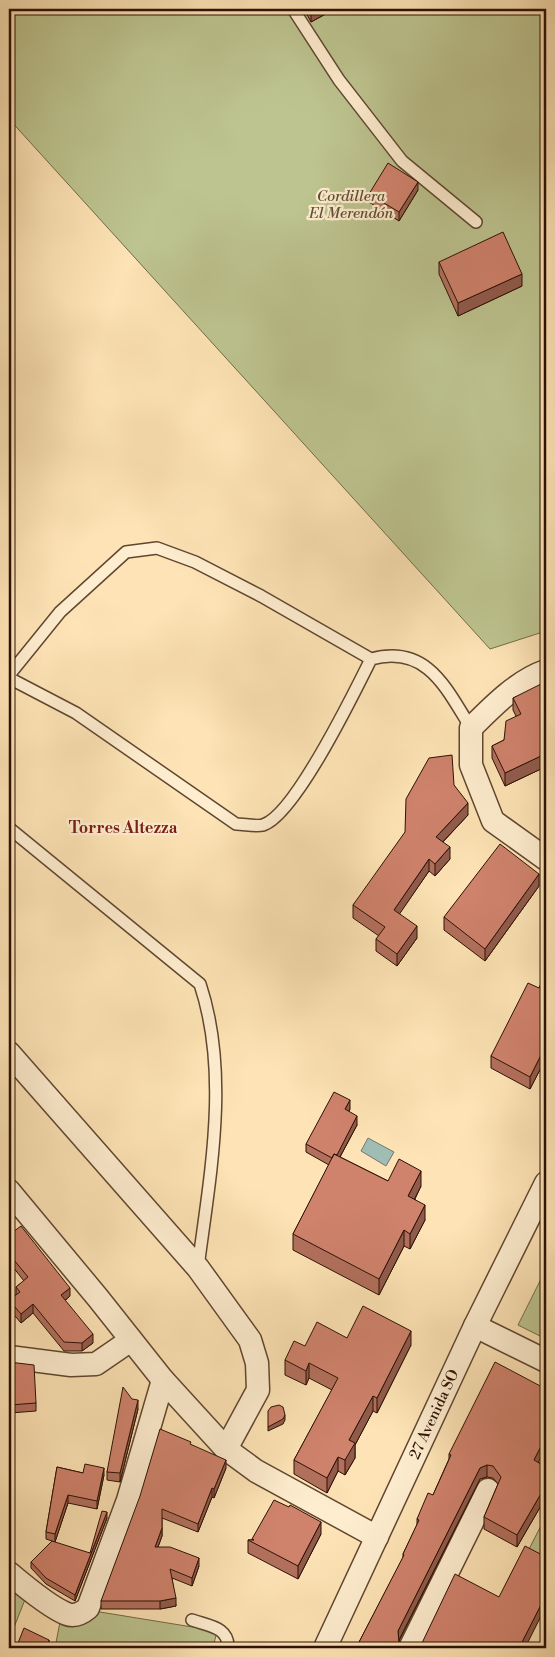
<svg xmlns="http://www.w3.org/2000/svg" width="555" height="1657" font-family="'Libre Bodoni',serif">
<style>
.green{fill:#bdc48f;stroke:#746a4a}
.water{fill:#a0bdb3;stroke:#72786d}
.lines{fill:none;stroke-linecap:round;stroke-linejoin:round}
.service-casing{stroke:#604630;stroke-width:14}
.minor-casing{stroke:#604630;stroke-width:25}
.service{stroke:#feedcf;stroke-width:11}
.minor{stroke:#feedcf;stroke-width:22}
.wall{fill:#b2705d;stroke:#2c1104}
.shaded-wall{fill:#915b4c;stroke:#2c1104}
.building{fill:#cf826c;stroke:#2c1104}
.labels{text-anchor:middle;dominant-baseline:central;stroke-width:4.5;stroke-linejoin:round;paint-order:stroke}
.park-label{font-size:15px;font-style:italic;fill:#5f5035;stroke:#feedcf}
.street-label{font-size:15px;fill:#2c1104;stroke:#feedcf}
.neighbourhood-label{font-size:16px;font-weight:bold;fill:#7a1f14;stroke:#feedcf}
</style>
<rect width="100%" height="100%" fill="#fde3b5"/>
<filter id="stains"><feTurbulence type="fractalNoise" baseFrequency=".004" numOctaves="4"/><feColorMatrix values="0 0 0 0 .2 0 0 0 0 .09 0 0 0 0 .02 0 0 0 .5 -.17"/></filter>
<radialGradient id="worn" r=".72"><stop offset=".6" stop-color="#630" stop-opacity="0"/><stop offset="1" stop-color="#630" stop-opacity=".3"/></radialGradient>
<path class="green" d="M9,9H546V631L490,649L9,119Z
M546,1269V1339L518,1325Z
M546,1516V1563L527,1553Z
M9,1581L26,1597L9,1640Z
M63,1606L217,1631L213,1648H55Z"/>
<path class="water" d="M368,1138L394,1152L386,1166L361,1151Z"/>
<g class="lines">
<defs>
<path id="service" d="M293,9L339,80L402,161L476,222
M9,675L60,612L126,552L157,548L195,562L261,596L371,659
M9,678L76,713L236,824C244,824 256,827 263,825C295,815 355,691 371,659C427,644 446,688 471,728
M9,828L200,984C230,1074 210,1175 198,1267
M192,1620C209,1626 229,1627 228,1648"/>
<g id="minor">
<path d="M546,671C517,681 492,707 471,728V765L493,821L546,859"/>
<path d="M9,1053L198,1268L250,1340L257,1363L258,1390L226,1449"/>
<path d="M9,1191L98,1298L163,1380L226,1449L256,1471L377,1537"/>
<path d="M475,1326L546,1361"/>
<path d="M9,1357L71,1365L96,1364L131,1340"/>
<path d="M9,1573C22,1584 51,1608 67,1614C75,1617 82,1613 88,1608L128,1500L163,1380"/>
<path id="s1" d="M325,1648L475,1326L546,1183"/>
<path d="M410,1648L488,1490"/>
</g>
</defs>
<use href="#service" class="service-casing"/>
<use href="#minor" class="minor-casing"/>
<use href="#service" class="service"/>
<use href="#minor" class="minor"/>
</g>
<path class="wall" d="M304,9H331V11L311,22Z
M418,190L399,221L369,202V194Z
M439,262L522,286L458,316L439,274Z
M546,685V774L543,768L505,786L492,758V746L504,740L516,716L513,710V698Z
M454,785L468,815L443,842L450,859L435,876L429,871L399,914L417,938L397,966L376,951V939L379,936L353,918V905Z
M539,886L485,961L444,930V917Z
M546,930V949L543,946V934Z
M546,974V1058L530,1089L491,1068V1056L539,988Z
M350,1109L349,1111L357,1125L340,1157L388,1181L421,1186L415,1199L425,1220L410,1249L404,1246L379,1295L293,1250V1234L329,1165L306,1152V1144Z
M9,1235L70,1296L65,1301L93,1343L82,1351H64L33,1313L21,1323L9,1309V1300L16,1295V1287L24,1281L9,1262Z
M347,1338L411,1345L377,1413L373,1411L355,1445V1458L345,1475L338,1471L327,1493L294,1474V1460L332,1390L309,1378L306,1385L285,1375V1360L305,1346Z
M9,1362L36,1403V1411L10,1413V1436H9Z
M132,1399L138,1409L120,1482L107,1480V1472Z
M191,1445L226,1468L214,1498L212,1497L198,1532L162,1518V1536L158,1547L199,1566L192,1586L172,1578L176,1606L160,1609H101V1601Z
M449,1454L538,1462L546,1467V1497L517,1547L484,1529V1517L498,1484L493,1478L487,1477L480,1479L399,1641V1643L404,1648H356L403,1558V1554L417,1525V1519L433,1495L449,1459Z
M57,1467L83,1473L104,1475L97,1509L68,1503L55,1542L46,1539V1532Z
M107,1518L75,1601L46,1584L31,1568V1562L90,1553Z
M321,1534L298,1579L248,1553V1540H252V1539Z"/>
<path class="shaded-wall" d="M319,9H331V11L311,22V13Z
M418,182V190L399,221V212Z
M522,274V286L458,316V303Z
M12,384V391L9,394V386Z
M543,755V768L505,786V773Z
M468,803V815L436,849V837Z
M450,847V859L435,876V864Z
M429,859V871L394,922V910Z
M539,874V886L485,961V949Z
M417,926V938L397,966V954Z
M546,1045V1058L530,1089V1077Z
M350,1100V1109L345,1118V1109Z
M357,1116V1125L334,1168V1159Z
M421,1171V1186L408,1212V1196Z
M425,1205V1220L410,1249V1234Z
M404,1230V1246L379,1295V1279Z
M70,1288V1296L61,1304V1295Z
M33,1304V1313L21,1323V1314Z
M411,1331V1345L377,1413V1398Z
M93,1334V1343L82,1351V1343Z
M309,1363V1378L306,1385V1371Z
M373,1396V1411L355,1445V1458L345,1475V1460L349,1440Z
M138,1400V1409L120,1482V1473Z
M285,1415V1420L283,1424L268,1431V1427Z
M546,1436V1447L534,1471V1460Z
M338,1457V1471L327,1493V1478Z
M226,1460V1468L214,1498V1489Z
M487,1465V1477L480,1479L398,1642V1631L480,1468Z
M104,1468V1475L97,1509V1501Z
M546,1485V1497L517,1547V1535Z
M212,1488V1497L198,1532V1524Z
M68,1495V1503L55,1542V1534Z
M107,1512V1518L75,1601V1595Z
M321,1522V1534L298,1579V1566Z
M162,1528V1536L155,1555V1547Z
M199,1558V1566L192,1586V1578Z
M546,1595V1606L525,1648H519Z
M176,1598V1606L160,1609V1601Z
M49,1640V1648H46Z"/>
<path class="building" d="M309,9H319L311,13Z
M388,163L418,182L399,212L369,194Z
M503,232L522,274L458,303L439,262Z
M9,381L12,384L9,386Z
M545,682L546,685V761L543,755L505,773L492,746L504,740L506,721L521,714L513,698Z
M452,755L454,785L468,803L436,837L450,847L435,864L429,859L394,910L417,926L397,954L376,939L385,927L353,905L405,832L406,799L429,758Z
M500,844L539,874L485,949L444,917Z
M546,930V936L543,934Z
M546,974V1045L530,1077L491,1056L528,983L539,988Z
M334,1092L350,1100L345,1109L357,1116L337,1155L334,1154L332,1158L306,1144Z
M334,1154L388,1181L399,1159L421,1171L408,1196L425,1205L410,1234L404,1230L379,1279L293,1234Z
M21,1226L70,1288L61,1295L93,1334L82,1343L64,1342L33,1304L21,1314L9,1300L20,1292L16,1287L28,1277L9,1254V1235Z
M363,1306L411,1331L377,1398L373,1396L349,1440L355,1443L345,1460L338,1457L327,1478L294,1460L338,1378L309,1363L306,1371L285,1360L294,1341L305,1346L317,1322L347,1338Z
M9,1362L34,1365L36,1403L10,1405V1428H9Z
M495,1362L546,1389V1436L534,1460L546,1467V1485L517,1535L484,1517L501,1477L493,1466L487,1465L480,1468L398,1631L399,1643L404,1648H405H356L404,1555L403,1554L419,1520L417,1519L428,1493L433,1495L451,1455L449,1454Z
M123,1387L132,1399L138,1400L120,1473L107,1472Z
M279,1405L283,1407L285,1415L283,1419L268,1427V1411L271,1407Z
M160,1429L191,1442L190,1444L226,1460L214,1489L212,1488L198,1524L162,1509V1528L155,1547H170L199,1558L192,1578L170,1569L176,1598L160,1601H101L140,1496Z
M85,1464L104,1468L97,1501L68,1495L55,1534L46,1532L57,1467L83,1473Z
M274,1500L289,1507L290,1505L321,1522L298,1566L248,1540H254L252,1539Z
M102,1511L107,1512L75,1595L46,1578L31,1562L52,1541L90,1553Z
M525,1546L546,1557V1595L519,1648H414L417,1647L422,1643L455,1574L499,1597Z
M24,1628L49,1640L46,1648H16Z"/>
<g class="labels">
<g class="park-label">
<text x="351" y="196">Cordillera<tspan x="351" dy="17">El Merendón</tspan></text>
</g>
<g class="street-label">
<text stroke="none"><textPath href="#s1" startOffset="258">27 Avenida SO</textPath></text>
</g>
<g class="neighbourhood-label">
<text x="123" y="828">Torres Altezza</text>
</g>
</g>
<rect width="555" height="1657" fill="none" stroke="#fde3b5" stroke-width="30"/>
<rect x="10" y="10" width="535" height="1637" fill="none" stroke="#2c1104" stroke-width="2.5"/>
<rect x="15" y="15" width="525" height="1627" fill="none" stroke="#2c1104"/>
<rect width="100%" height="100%" filter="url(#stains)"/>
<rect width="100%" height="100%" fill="url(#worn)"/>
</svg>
